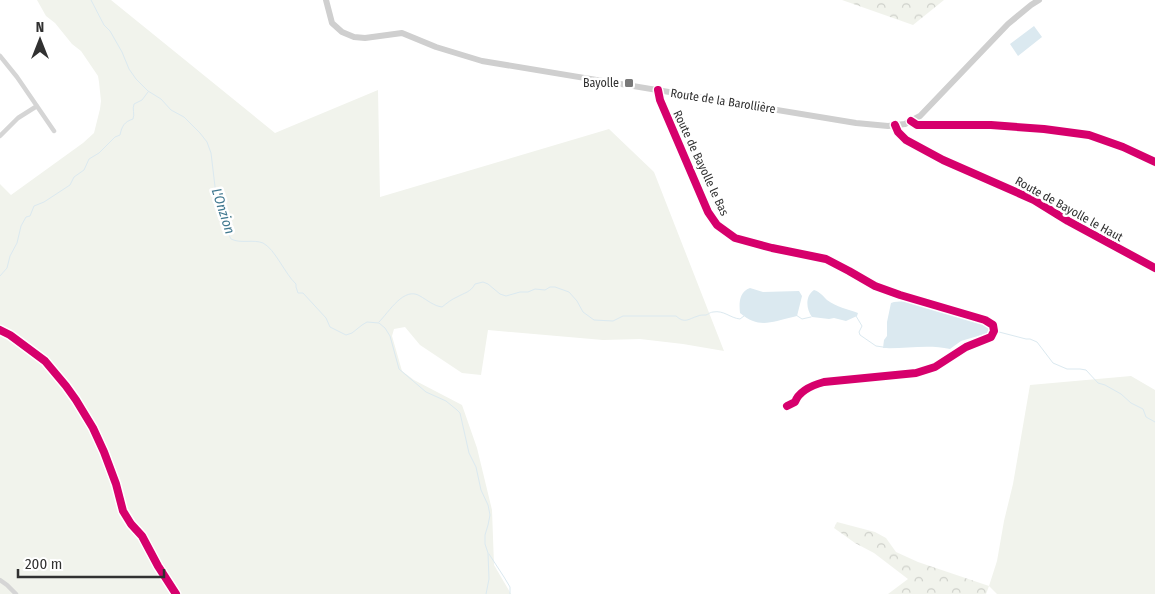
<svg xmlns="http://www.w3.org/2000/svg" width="1155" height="594" font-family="'Fira Sans Condensed',sans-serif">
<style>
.grass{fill:#f1f3ec}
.forest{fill:url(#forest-crowns)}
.water{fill:#dbe9f0}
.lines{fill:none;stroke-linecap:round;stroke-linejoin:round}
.stream{stroke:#dbe9f0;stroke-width:1}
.minor{stroke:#d5d5d5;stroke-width:4.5}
.secondary{stroke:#cfcfcf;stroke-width:6}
.cycleway-casing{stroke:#fff;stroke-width:11}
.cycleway{stroke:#d6006c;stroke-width:8}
.poi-dot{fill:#797979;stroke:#fff;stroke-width:2}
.labels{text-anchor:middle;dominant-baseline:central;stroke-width:5;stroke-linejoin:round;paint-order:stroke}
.poi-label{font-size:12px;fill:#313131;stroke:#fff;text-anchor:end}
.street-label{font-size:12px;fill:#313131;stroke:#fff}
.water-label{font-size:14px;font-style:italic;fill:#427990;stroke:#fff}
</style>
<defs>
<pattern id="forest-crowns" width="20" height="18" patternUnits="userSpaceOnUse" patternTransform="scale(1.25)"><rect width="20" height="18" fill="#f1f3ec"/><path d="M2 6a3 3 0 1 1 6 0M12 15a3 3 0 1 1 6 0" fill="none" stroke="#cfd1cb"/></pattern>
</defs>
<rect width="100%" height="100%" fill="#fff"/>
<path class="grass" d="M37,0H111L275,133L378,90L380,197L609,129L654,172L724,351L683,344L640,339L603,340L488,330L481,375L462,373L420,345L405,327L394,329L392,336L402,371L414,380L462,405L477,448L492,510L494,565L511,594H0V184L11,195L83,143L94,133L100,109L101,101L99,82L98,76L81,51L72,44L55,23L46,16Z
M1131,376L1155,390V594H997L989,586L997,561L1004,521L1013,484L1030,385Z"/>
<path class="forest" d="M842,0H944L913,25Z
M837,522L875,532L886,538L896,552L918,562L989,586L986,594H888L908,579L874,553L855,543L834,528Z"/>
<path class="water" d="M1034,26L1042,37L1018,56L1010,44Z
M750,288L763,292L799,291L802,296L797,316L793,317C771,322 759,329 740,313C739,303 739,292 750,288Z
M814,290C820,292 823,296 827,300C837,307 847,309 858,313L857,316L846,321L834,318L829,319L812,317C806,309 805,296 814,290Z
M906,301L915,302L969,319L983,322L988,327L990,330L988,333L961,341L950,349C928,344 905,349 883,348L884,340L887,336V322L891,303L894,302Z"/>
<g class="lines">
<path class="stream" d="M91,0L104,25L110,31L122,52L129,69L136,79L148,91L161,99L171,110L184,117L200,133L207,142L211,153L216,195L225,210L228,233L231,239C241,244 253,239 263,243C275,249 285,274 296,284V287L298,293H303L326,318L330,327L346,335L352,333L362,325L367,322L379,323L385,328L390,336L399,369L426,392L446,401L457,410L460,413L469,453L476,467L481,490L488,505L490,515L488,525L485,535V544L488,553L489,579L486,594
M0,276L7,268L10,256L17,243L21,226L26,217L30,216L34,206L44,202L70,185L74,177L84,170L89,159L99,153L115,137L120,135C122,126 124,122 133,119C135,114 132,109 134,104L142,100L148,92
M796,315L802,319L811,317
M856,316L862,326L859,332L860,335L876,346L883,347
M379,322C389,312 404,286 420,296C427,300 434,306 442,307C447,303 452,299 457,297C464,293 471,292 475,284L483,282L488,284L500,294L506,296L520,292H528L535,289L545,290L550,287H555L569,292L577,301L583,312L594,320L613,321L623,316H676C685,324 688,319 698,316C700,315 703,315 706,315C711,313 708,313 713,312C724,310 730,318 740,319L744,316
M999,332L1026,339H1030L1037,342L1053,363L1067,369H1080L1086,370L1098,383L1105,385L1121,394L1131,403L1143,409L1146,417L1155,422
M489,554L504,577L510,587V594"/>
<path class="minor" d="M0,56L17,77L54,131
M658,90L660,100L708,212L717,225L735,238L772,248L826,259L849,271L875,286L900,295L985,320L993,325L994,331L991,337L966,347L935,367L916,373L824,382C813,385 799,391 795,402L787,406
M895,125L898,132L906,140L943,160L1034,200L1068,221L1155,268
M0,136L18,118L37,106
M0,330L10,335L45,361L66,386L76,400L93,428L104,452L116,484L123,511L131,524L142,536L158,566L176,594
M0,580L7,585L16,594"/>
<path class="secondary" d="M326,0L332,23L342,32L354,37L365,38L402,33L436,47L482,61L856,123L888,126L905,124L920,116L1008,24L1031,5L1039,0"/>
<defs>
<path id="cycleway" d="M658,90L660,100L708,212L717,225L735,238L772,248L826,259L849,271L875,286L900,295L985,320L993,325L994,331L991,337L966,347L935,367L916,373L824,382C813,385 799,391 795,402L787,406
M911,121L917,125H991L1044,129L1089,135L1123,147L1155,162
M895,125L898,132L906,140L943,160L1034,200L1068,221L1155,268
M0,330L10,335L45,361L66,386L76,400L93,428L104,452L116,484L123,511L131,524L142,536L158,566L176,594"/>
</defs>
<use href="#cycleway" class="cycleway-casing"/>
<use href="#cycleway" class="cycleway"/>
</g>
<rect class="poi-dot" x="624" y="78" width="10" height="10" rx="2.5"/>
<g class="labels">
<g class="poi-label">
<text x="619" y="83">Bayolle</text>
</g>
<g class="street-label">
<text transform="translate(723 101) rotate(9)">Route de la Barollière</text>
<text transform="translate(701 163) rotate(65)">Route de Bayolle le Bas</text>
<text transform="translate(1069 209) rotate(29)">Route de Bayolle le Haut</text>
</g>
<g class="water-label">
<text transform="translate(223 211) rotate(72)">L'Onzion</text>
</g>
</g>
<g transform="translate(40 40)" stroke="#ffffff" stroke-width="4" paint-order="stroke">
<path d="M0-4L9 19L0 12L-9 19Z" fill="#313131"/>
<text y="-8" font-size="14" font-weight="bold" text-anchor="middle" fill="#313131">N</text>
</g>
<path d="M18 569v8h146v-8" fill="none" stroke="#313131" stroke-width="2.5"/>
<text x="25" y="569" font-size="15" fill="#313131" stroke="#ffffff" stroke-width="4" paint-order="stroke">200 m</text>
</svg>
